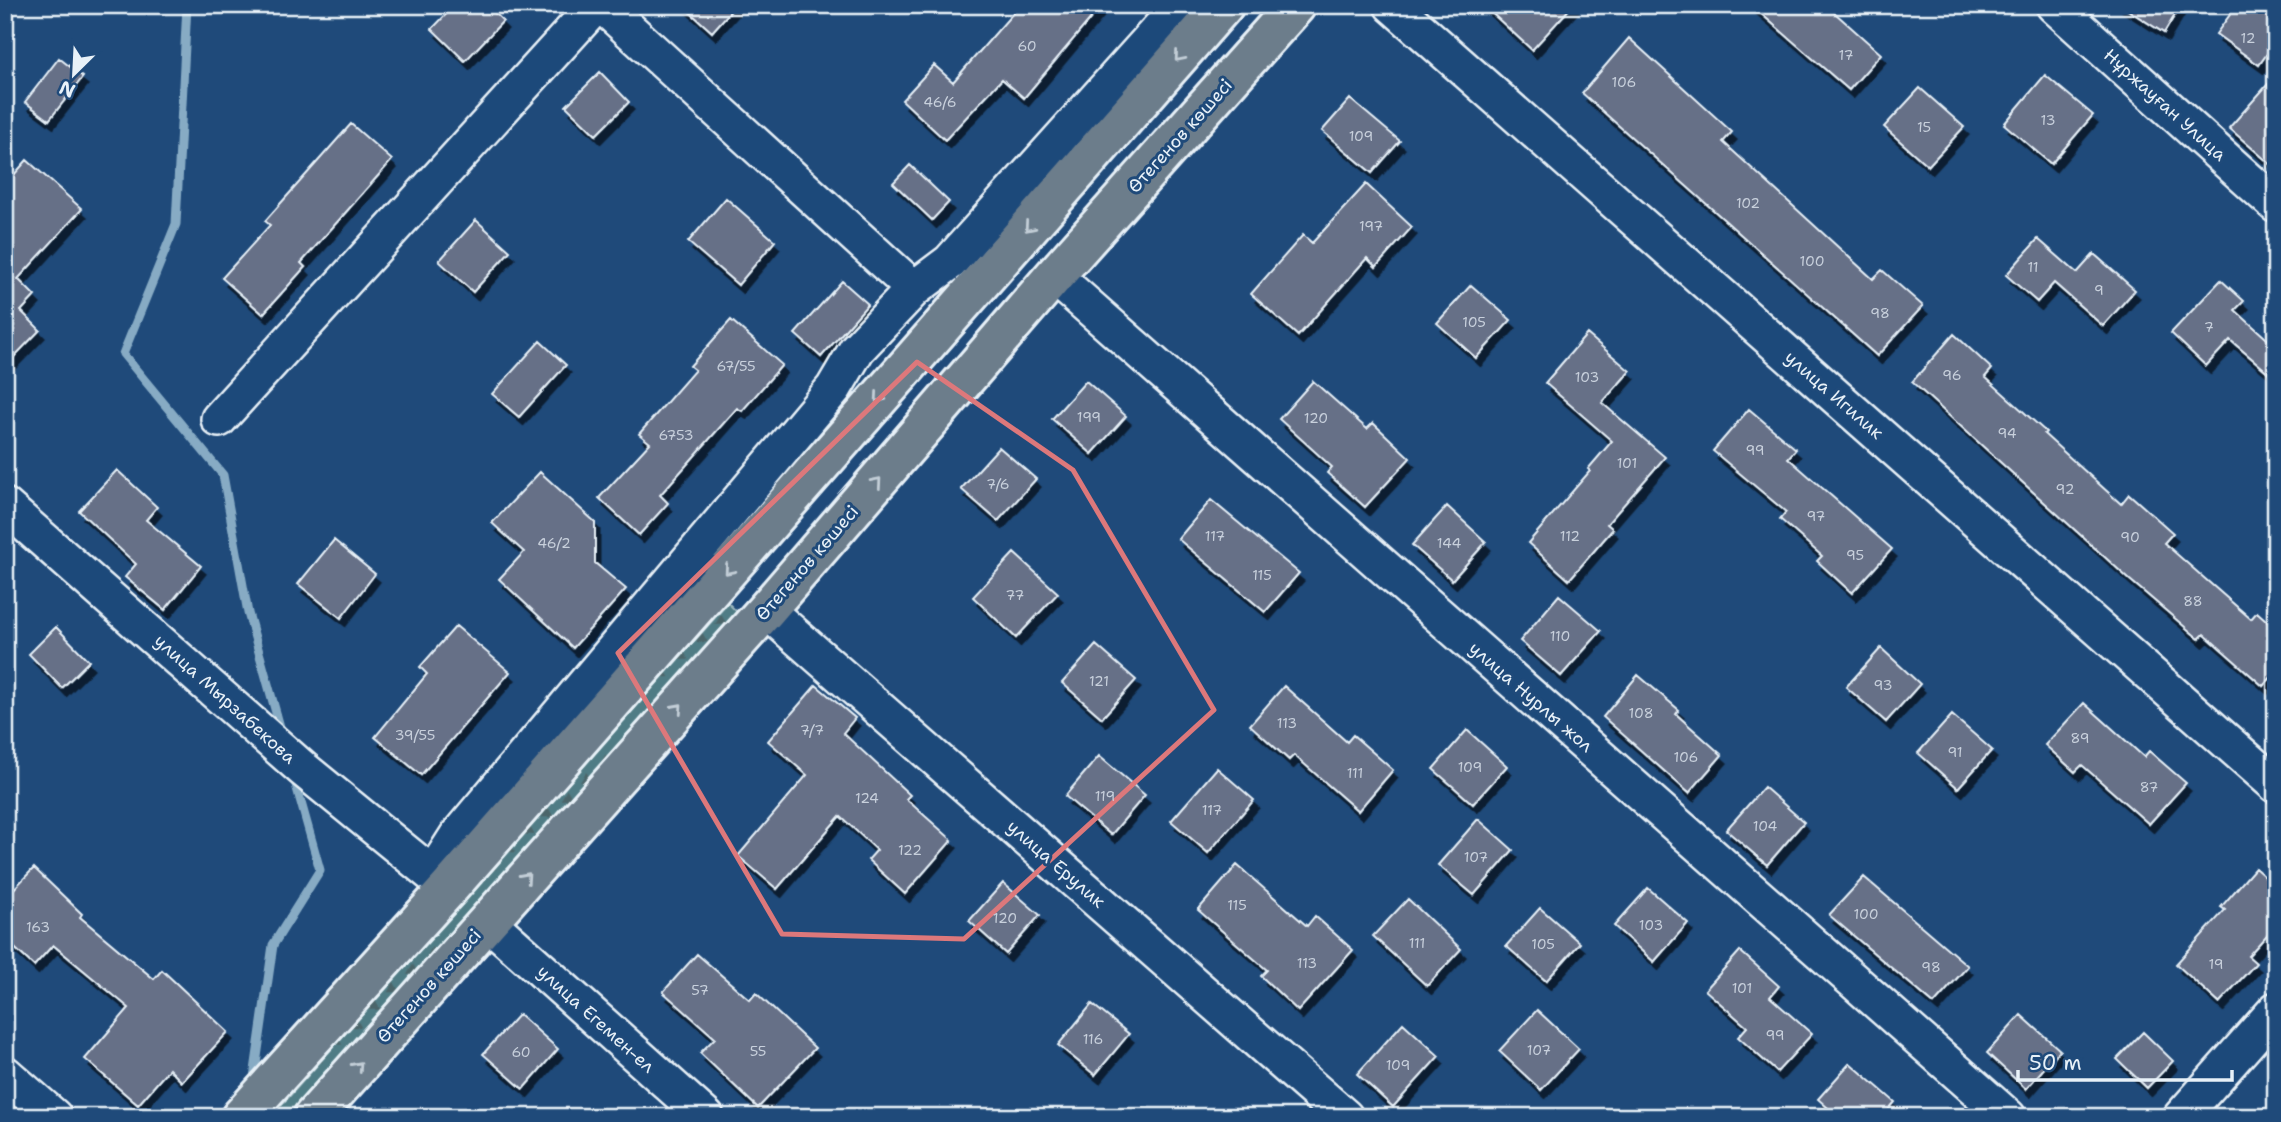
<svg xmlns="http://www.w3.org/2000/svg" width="2281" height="1122" font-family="'Shantell Sans',sans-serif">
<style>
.forest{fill:url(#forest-firs);stroke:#9cb6be;stroke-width:2}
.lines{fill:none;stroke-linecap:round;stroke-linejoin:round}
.stream{stroke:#87abc4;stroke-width:9}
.building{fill:#666f87;stroke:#e8f1f8;stroke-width:2;filter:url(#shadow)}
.minor-casing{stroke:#e8f1f8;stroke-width:40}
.major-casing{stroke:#e8f1f8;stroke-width:44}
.minor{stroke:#1f4a7a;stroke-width:35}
.major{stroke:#6c7d8b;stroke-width:38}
.oneway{stroke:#c3ced7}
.marked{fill:none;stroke:#dd787b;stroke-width:5;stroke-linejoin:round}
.labels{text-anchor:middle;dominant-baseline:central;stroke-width:6;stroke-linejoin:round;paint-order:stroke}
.number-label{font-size:14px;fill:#c8d0dc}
.street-label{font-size:18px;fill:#e8f1f8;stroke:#1f4a7a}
</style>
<defs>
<pattern id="forest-firs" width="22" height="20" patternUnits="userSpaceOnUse" patternTransform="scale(1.75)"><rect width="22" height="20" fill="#507c85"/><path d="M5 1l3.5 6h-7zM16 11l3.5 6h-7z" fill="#4c656a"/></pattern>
<filter id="shadow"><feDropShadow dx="4.5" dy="8" stdDeviation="0" flood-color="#0009"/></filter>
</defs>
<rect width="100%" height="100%" fill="#1f4a7a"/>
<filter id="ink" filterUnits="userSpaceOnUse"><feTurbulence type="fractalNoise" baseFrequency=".0143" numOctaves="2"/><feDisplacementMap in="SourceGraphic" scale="14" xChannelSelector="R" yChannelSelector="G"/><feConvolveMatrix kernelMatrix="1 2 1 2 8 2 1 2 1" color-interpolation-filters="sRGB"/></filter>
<g filter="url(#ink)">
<path class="forest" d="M728,603L740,615L293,1117H271Z"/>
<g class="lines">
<path class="stream" d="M187,5L176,224L123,354L223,475L248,613L282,734
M253,1085L273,945L320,870L293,774"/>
</g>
<path class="building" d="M455,5H487L503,21L465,61L432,29Z
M682,5H736L712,32Z
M1020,5H1102L1024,98L1002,79L945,140L902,100L934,65L953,82Z
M1483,5H1573L1532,50Z
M1751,5H1826L1881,54L1849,90Z
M2120,5H2181L2164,33Z
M2237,5H2276V41L2259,65L2216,34Z
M1629,38L1732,132L1723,142L1873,279L1882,270L1923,306L1877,356L1582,93Z
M59,58L83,77L49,120L25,102Z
M600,72L629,102L596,135L566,106Z
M2045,75L2093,115L2051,164L2004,124Z
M2276,75V169L2229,128Z
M1920,88L1964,127L1928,166L1884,127Z
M1350,99L1400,141L1372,173L1322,131Z
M351,124L392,160L301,263L305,267L263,314L222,278L270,225L265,221Z
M27,160L82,209L18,279L35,296L21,311L40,330L5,366V185Z
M910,165L949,202L932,220L893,183Z
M1366,184L1412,227L1376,267L1367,258L1298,336L1251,294L1303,235L1312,243Z
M726,198L775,241L738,285L688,242Z
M476,220L510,251L473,292L439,261Z
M2038,239L2077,273L2094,254L2135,290L2103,326L2054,283L2037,302L2006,275Z
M2221,280L2244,301L2235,310L2276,347V379L2230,340L2206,366L2171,333Z
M842,281L868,304L821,357L795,334Z
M1471,285L1511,320L1476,358L1437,323Z
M731,320L782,365L742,411L737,408L660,495L668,503L639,535L599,498L650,443L639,434L695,370L690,366Z
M1587,334L1630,371L1602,403L1665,457L1607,524L1613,529L1569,580L1528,543L1590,471L1588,469L1612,441L1545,383Z
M1954,334L1992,369L1985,377L2046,432L2044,434L2121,504L2129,494L2173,533L2164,543L2251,619L2257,612L2276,629V672L2263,686L2204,634L2199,639L2130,580L1912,382Z
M540,341L566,365L519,417L492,394Z
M1086,381L1126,416L1092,454L1052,419Z
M1313,381L1367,429L1373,423L1410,458L1365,507L1327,473L1332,467L1279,419Z
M1749,409L1796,449L1788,458L1892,549L1852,593L1817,561L1822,556L1780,519L1786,512L1713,451Z
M999,447L1036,479L998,521L961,489Z
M117,470L157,507L146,520L201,566L165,610L125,577L136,564L79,511Z
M540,472L595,522V563L626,589L573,648L499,579L524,552L492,523Z
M1211,500L1299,573L1265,612L1178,539Z
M1447,506L1486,542L1452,580L1412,545Z
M334,540L375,574L341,618L298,584Z
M1014,553L1058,593L1016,638L973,597Z
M1559,595L1601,631L1561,676L1520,641Z
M456,626L510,672L421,775L375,737L427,674L420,667Z
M56,627L89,661L62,688L29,654Z
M1096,645L1136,680L1102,718L1062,683Z
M1881,648L1920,684L1886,722L1846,687Z
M1638,675L1679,710L1676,714L1722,755L1689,793L1603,717Z
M816,685L855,718L843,733L910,795L906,799L952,840L905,894L868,860L877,850L840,816L777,889L738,856L807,775L768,741Z
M1284,686L1347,742L1353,735L1393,770L1358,811L1294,755L1289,760L1250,725Z
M2084,703L2144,757L2149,751L2186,783L2149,824L2082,765L2075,772L2045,745Z
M1952,715L1992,750L1958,788L1918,753Z
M1467,730L1507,766L1473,804L1433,769Z
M1099,756L1145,795L1111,835L1065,796Z
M1217,768L1254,800L1208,853L1171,821Z
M1764,787L1804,822L1767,865L1726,830Z
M1478,819L1513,850L1474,895L1438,865Z
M1237,865L1307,926L1315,916L1353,950L1298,1011L1261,976L1267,970L1198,910Z
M34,868L82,914L80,917L154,979L162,970L228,1032L182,1082L169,1069L138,1105L85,1059L129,1008L53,945L34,966L5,939V898Z
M2255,868L2276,887V925L2248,956L2256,963L2219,1003L2176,964L2225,910L2221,907Z
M1864,877L1968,966L1934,1004L1829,915Z
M1003,883L1040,915L1006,954L969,921Z
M1648,888L1688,923L1654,962L1614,926Z
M1408,899L1461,949L1427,986L1373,936Z
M1540,908L1580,943L1546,981L1506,946Z
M1740,951L1779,986L1770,997L1812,1034L1777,1072L1738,1037L1747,1027L1705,990Z
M697,954L750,1000L756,993L815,1048L758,1108L700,1053L715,1038L663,992Z
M1092,1004L1129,1034L1095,1075L1058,1045Z
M1537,1010L1579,1049L1541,1090L1499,1051Z
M519,1014L558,1049L523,1089L483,1054Z
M2021,1015L2060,1050L2026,1089L1987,1053Z
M1403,1023L1439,1056L1393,1107L1357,1074Z
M2143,1032L2173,1061L2147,1088L2117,1059Z
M1850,1063L1895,1102L1882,1117H1838L1818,1099Z"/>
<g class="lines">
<defs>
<path id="minor" d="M602,5L914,289
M1392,5L2276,785
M2054,5L2276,205
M1054,276L2008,1117
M219,419L596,5
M5,506L303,769L449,888
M766,610L1345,1117
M433,874L458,835L834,388L857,349L914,289L950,262L1181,5
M487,921L706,1117
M5,1074L54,1117
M2181,1117L2276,1010"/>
<path id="major" d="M241,1117L449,888L1224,5
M313,1117L766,610L1054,276L1296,5"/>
</defs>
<use href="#minor" class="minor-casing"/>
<use href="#major" class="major-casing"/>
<use href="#minor" class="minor"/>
<use href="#major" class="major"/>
</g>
<defs><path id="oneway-chevron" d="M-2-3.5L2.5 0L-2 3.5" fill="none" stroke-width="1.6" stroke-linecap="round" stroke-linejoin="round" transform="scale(1.75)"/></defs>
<g class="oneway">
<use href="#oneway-chevron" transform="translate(1179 57) rotate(131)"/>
<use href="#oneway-chevron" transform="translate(1029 227) rotate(131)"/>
<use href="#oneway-chevron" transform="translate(879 398) rotate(131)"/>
<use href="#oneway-chevron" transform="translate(877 482) rotate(-49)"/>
<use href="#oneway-chevron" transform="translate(729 570) rotate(131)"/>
<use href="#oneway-chevron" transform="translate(678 708) rotate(-48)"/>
<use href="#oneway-chevron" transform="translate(526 877) rotate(-48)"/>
<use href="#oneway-chevron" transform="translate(358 1066) rotate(-48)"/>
</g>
</g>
<path class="marked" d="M917,362L1073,470L1214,710L964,939L782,934L618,653Z"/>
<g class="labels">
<g class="number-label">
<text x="2248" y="38">12</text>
<text x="1027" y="46">60</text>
<text x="1846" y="55">17</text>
<text x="1624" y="82">106</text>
<text x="940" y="102">46/6</text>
<text x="2048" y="120">13</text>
<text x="1924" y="127">15</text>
<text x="1361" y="136">109</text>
<text x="1748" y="203">102</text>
<text x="1371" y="226">197</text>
<text x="1812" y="261">100</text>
<text x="2033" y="267">11</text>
<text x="2099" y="290">9</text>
<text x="1880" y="313">98</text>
<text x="1474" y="322">105</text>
<text x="2209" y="327">7</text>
<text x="736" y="366">67/55</text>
<text x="1952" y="375">96</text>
<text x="1587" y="377">103</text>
<text x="1089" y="417">199</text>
<text x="1316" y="418">120</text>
<text x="2007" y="433">94</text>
<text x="676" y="435">6753</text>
<text x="1755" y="450">99</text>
<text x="1627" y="463">101</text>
<text x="998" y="484">7/6</text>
<text x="2065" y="489">92</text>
<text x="1816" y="516">97</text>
<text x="1215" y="536">117</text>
<text x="1570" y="536">112</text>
<text x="2130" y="537">90</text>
<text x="554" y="543">46/2</text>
<text x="1449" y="543">144</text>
<text x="1855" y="555">95</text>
<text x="1262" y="575">115</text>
<text x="1015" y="595">77</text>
<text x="2193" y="601">88</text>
<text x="1560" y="636">110</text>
<text x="1099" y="681">121</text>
<text x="1883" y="685">93</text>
<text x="1641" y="713">108</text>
<text x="1287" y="723">113</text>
<text x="812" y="730">7/7</text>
<text x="415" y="735">39/55</text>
<text x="2080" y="738">89</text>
<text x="1955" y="752">91</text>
<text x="1686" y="757">106</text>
<text x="1470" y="767">109</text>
<text x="1355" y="773">111</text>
<text x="2149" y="787">87</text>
<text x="1105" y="796">119</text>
<text x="867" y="798">124</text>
<text x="1212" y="810">117</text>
<text x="1765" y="826">104</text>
<text x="910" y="850">122</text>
<text x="1476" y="857">107</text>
<text x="1237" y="905">115</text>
<text x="1866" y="914">100</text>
<text x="1005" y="918">120</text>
<text x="1651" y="925">103</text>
<text x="38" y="927">163</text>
<text x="1417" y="943">111</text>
<text x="1543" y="944">105</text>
<text x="1307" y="963">113</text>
<text x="2216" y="964">19</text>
<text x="1931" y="967">98</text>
<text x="1742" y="988">101</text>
<text x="700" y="990">57</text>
<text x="1775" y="1035">99</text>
<text x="1093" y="1039">116</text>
<text x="1539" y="1050">107</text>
<text x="758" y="1051">55</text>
<text x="521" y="1052">60</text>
<text x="1398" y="1065">109</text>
</g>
<g class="street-label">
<text transform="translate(2165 105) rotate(42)">Нұржауған Улица</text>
<text transform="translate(1180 136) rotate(-48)">Өтегенов көшесі</text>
<text transform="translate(1834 395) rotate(41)">улица Игилик</text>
<text transform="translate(807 563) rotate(-49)">Өтегенов көшесі</text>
<text transform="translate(1531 697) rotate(41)">улица Нурлы жол</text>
<text transform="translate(225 699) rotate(42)">улица Мырзабекова</text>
<text transform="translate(1056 864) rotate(41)">улица Ерулик</text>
<text transform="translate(429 986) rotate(-48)">Өтегенов көшесі</text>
<text transform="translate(596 1019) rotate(42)">улица Егемен-ел</text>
</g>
</g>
<rect width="2281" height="1122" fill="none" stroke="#1f4a7a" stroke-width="28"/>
<rect x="14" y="14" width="2253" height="1094" fill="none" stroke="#e8f1f8" stroke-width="2.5" filter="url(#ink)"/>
<g transform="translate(74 74) rotate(204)" stroke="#1f4a7a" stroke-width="5" paint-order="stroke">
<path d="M0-5L12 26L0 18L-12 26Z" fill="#e8f1f8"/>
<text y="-10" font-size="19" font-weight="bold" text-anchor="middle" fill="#e8f1f8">N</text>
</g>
<path d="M2018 1070v10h214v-10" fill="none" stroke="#e8f1f8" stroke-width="3.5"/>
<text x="2029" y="1070" font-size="21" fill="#e8f1f8" stroke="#1f4a7a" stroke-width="5" paint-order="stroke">50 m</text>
</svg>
